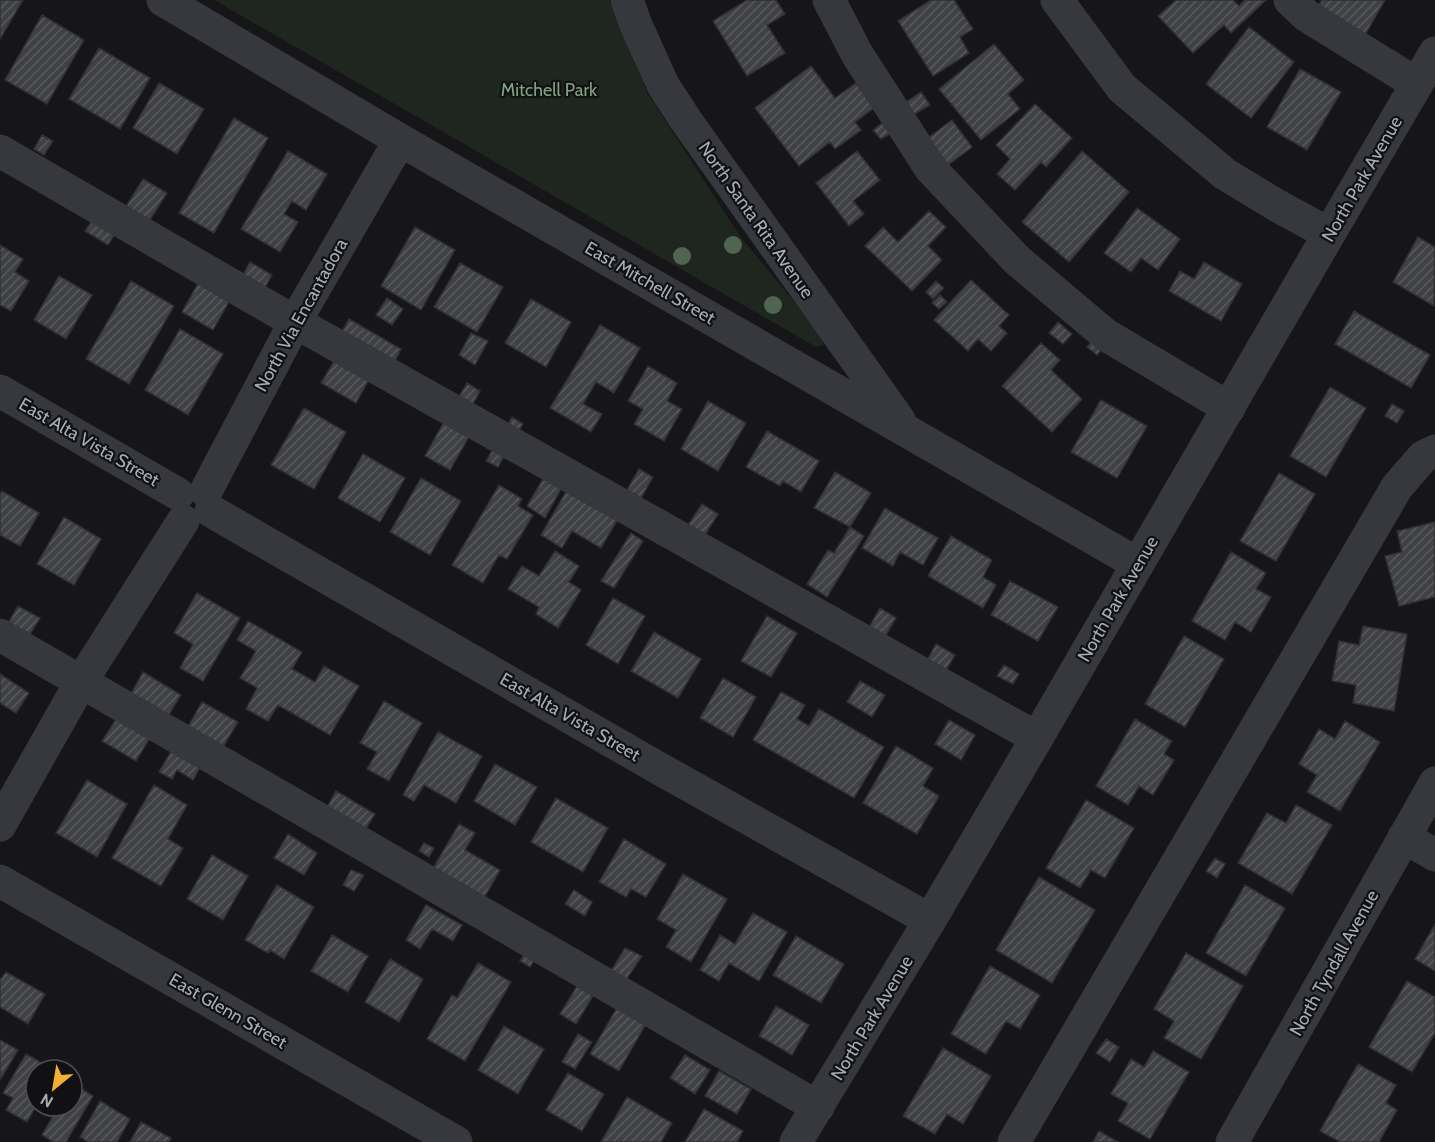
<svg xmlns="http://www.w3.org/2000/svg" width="1435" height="1142" font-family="Cabin,sans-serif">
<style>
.park{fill:#1e261f}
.building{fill:url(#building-hatch);stroke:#303034;stroke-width:1.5}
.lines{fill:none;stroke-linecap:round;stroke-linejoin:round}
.minor{stroke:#37383d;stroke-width:33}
.tree{fill:#506452}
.labels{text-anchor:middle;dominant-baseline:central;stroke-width:4.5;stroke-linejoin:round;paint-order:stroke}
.park-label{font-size:18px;fill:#7fa381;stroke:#111113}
.street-label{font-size:18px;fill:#a8adb8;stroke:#111113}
</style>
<defs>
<pattern id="building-hatch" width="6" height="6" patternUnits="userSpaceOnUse" patternTransform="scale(1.5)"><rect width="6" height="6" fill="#404145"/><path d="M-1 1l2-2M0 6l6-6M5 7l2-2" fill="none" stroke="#595a5e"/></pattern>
</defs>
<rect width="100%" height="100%" fill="#161618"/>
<path class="park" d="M214,0H609L648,94L740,236L823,337V345L816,347Z"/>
<path class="building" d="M0,0H23L0,39Z
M747,0H776L785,14L767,25L785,53L747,76L713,21Z
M931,0H954L973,29L960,37L969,53L933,76L898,21Z
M1176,0H1233L1239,6L1245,0H1266L1231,33L1224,25L1193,53L1158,16Z
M1322,0H1385L1365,35L1317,7Z
M42,15L84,40L47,104L5,80Z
M1249,27L1294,62L1251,118L1206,84Z
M994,44L1024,80L1008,94L1020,109L981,140L939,89Z
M99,48L150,78L120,129L69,99Z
M811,66L835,98L856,83L874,108L855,122L861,130L835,149L830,142L799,166L755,108Z
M1300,69L1341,92L1307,150L1267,127Z
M159,83L204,109L177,154L133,128Z
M921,92L930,105L913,115L905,103Z
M1035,104L1072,138L1046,167L1041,162L1015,190L997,174L1010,159L996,145Z
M234,118L268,138L214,233L179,213Z
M952,120L972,147L948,165L928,138Z
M882,123L890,134L881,139L873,130Z
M42,135L53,141L44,155L34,149Z
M288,151L327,174L306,210L292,201L284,214L298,222L280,252L241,229Z
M857,151L880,180L853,201L864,214L849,226L816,183Z
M1082,151L1129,192L1069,262L1022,222Z
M143,179L167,193L148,223L125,208Z
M1137,208L1180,239L1158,270L1141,258L1131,272L1104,253Z
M929,211L946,227L928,246L942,260L912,291L865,246L883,227L898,242Z
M92,221L115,234L108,245L85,231Z
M415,227L455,250L421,310L381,286Z
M1418,237L1435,247L1434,306L1393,282Z
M0,245L23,259L15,272L29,281L11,311L0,305Z
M250,262L272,275L264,289L242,277Z
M1204,262L1242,284L1221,321L1169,291L1180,271L1194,279Z
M460,263L503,287L477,332L434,307Z
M59,276L92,295L66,339L34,320Z
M200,280L231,298L213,330L182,312Z
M971,280L1009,315L999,326L1007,333L991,351L978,339L968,351L934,320Z
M131,281L174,306L129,384L86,359Z
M936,281L944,288L933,299L926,292Z
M940,295L947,302L939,309L932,303Z
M387,298L403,309L392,325L376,315Z
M531,299L571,322L546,367L505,343Z
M1354,311L1430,355L1411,388L1335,344Z
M349,319L401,349L394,363L341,333Z
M1058,322L1072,334L1063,344L1049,333Z
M600,325L640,348L614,393L596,382L583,404L602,414L591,432L550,408Z
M180,329L223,354L188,415L145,390Z
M471,333L488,341L475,365L459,355Z
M1093,340L1103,348L1097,355L1087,347Z
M1041,343L1060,360L1051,370L1082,399L1052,432L1002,386Z
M336,358L370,378L356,403L321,383Z
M648,366L677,383L667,401L682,409L664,441L634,424L643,409L628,401Z
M467,383L480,391L472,406L458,398Z
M1330,387L1366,408L1326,477L1290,456Z
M1101,400L1147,426L1117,478L1071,452Z
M708,401L746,423L718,471L681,449Z
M1392,404L1404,411L1397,423L1385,416Z
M304,408L346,432L314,489L271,465Z
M512,417L523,424L518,432L507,426Z
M445,420L470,435L450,470L425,456Z
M767,431L819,461L801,492L783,481L780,486L746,467Z
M493,449L504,456L498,467L486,461Z
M363,454L405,478L380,522L338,498Z
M639,469L653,477L641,498L627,490Z
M835,472L871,493L850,527L814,508Z
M1279,473L1315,494L1276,561L1240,541Z
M544,477L562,487L545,518L527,506Z
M421,478L461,501L430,555L390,532Z
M499,485L522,499L518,506L533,515L507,559L499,555L483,583L452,565Z
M568,488L619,517L601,548L572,531L562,548L541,535Z
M2,491L39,513L20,546L0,535V495Z
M702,504L718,514L705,535L688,525Z
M885,508L938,538L923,565L900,552L893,566L862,548Z
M64,517L101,539L74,585L37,564Z
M1435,522V597L1399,606L1385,556L1402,552L1397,531Z
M850,527L864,536L827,597L807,584L828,550L834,553Z
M631,533L643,541L614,588L601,581Z
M951,536L992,560L983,577L996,585L983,608L928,576Z
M555,551L579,566L569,582L581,590L558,628L536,614L539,607L508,589L522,566L539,576Z
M1231,552L1266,573L1256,589L1271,597L1251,632L1235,622L1225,640L1192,621Z
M1010,581L1058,607L1038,641L991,615Z
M197,593L240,618L203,681L180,668L193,644L174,633Z
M613,598L645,616L618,664L586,645Z
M18,606L40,618L29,636L8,623Z
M880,608L896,618L883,640L867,631Z
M767,616L797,633L771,677L741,661Z
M248,621L302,652L292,669L315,682L324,666L359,686L330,735L278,705L268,721L246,709L257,688L240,678L256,651L237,640Z
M1363,626L1407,634L1394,711L1353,703L1356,685L1332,681L1339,641L1359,645Z
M654,632L701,659L678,698L631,671Z
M1184,636L1224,659L1185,727L1145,704Z
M936,644L955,655L944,674L925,664Z
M1004,665L1019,674L1013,684L997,676Z
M143,672L181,695L168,716L131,694Z
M0,674L29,693L16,713L0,703Z
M723,678L756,697L733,737L700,718Z
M860,681L885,695L872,717L847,702Z
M781,692L805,705L797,719L809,726L819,709L884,747L854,798L753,740Z
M384,701L422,723L389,781L367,769L377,752L360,743Z
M202,702L238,722L220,752L185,732Z
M118,716L150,738L136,761L102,741Z
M1135,719L1172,741L1164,754L1174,760L1153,795L1139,786L1128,805L1096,786Z
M949,720L975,735L961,760L935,744Z
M1345,721L1380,742L1340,811L1307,792L1317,775L1299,764L1319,729L1335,739Z
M438,732L482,756L456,803L424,785L414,801L403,795Z
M896,746L933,768L923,786L939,796L917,834L863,803Z
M173,748L202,764L193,780L177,770L172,779L159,772Z
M495,764L537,787L515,825L474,801Z
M87,780L127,804L97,857L56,833Z
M154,785L187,805L168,839L183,848L161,886L112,858Z
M336,791L375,814L365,830L326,809Z
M556,798L608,828L583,872L531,842Z
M1086,800L1134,828L1105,878L1091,870L1080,888L1046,868Z
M1296,805L1332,825L1292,894L1238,863L1267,813L1286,823Z
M459,824L475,833L465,850L500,870L483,900L432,870Z
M288,834L317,853L304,875L274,858Z
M624,839L666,864L646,897L631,889L626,897L599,882Z
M424,843L434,848L429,857L419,851Z
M212,855L248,876L223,920L187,899Z
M1215,858L1225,864L1217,878L1206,871Z
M351,870L364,875L354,891L343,885Z
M683,874L727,899L691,962L666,947L676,930L657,919Z
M1039,877L1095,910L1052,983L996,950Z
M277,885L314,907L284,959L270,950L268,953L245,940Z
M1245,885L1285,908L1246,976L1206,953Z
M574,890L592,902L585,916L565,904Z
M426,905L462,925L453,941L432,929L420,949L406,940Z
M753,913L787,932L759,981L729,963L719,981L700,970L720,935L735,944Z
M1435,924V971L1415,959Z
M332,935L368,956L348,992L311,971Z
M796,936L844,964L821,1003L773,975Z
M625,948L642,956L626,980L611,971Z
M526,952L536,957L530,967L520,961Z
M1186,953L1243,986L1201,1059L1164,1038L1174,1021L1154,1009Z
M390,959L423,979L399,1022L365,1002Z
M478,963L511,982L465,1061L427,1039L452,995L457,998Z
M990,966L1040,995L1020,1029L1006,1021L986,1054L951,1034Z
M6,972L45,994L28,1024L0,1007V980Z
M1407,981L1435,997V1033L1412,1072L1369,1047Z
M577,986L593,996L576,1024L560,1014Z
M618,1006L647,1022L619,1071L590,1054Z
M776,1006L809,1025L792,1055L759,1036Z
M504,1026L544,1049L518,1094L478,1070Z
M578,1034L592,1042L575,1069L562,1062Z
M1106,1039L1119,1047L1110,1062L1096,1053Z
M0,1040L18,1050L0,1080Z
M943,1048L991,1076L963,1124L947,1114L935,1134L903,1116Z
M1153,1051L1189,1072L1150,1139L1118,1121L1128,1103L1111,1094L1131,1059L1144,1067Z
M26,1054L54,1070H36V1106L27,1122L6,1110L13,1098L3,1093Z
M685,1055L710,1070L695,1094L670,1078Z
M1358,1064L1396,1085L1386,1103L1397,1110L1379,1142H1340L1320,1131Z
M719,1071L751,1089L737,1114L705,1096Z
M568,1073L604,1094L582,1131L546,1110Z
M72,1083L93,1096L66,1142H53L42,1135L57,1109L51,1106H72Z
M627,1097L672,1123L661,1142H601Z
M100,1101L130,1119L117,1142H88L80,1137Z
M704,1109L743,1131L737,1142H685Z
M141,1122L171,1138L169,1142H130Z
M1099,1131L1118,1142H1093Z"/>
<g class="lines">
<path class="minor" d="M163,0L400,140L1138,564
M627,0L636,25L663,85L685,119L899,420
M829,0L857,54L931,169L1017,260L1106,335L1229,408
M1057,0L1122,88L1225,174L1276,205L1329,234
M1290,0L1307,16L1417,84
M0,151L295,322L1037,738
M0,391L178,494
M206,491L295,322L400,140
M211,511L660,769L930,920
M0,635L818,1107
M0,825L81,682L183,521
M1404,837L1435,855
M0,881L456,1142
M796,1142L930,920L1037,738L1329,234L1435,53
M1014,1142L1397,487L1423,457L1435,451
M1232,1142L1435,783"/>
</g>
<g class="tree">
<circle cx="733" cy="245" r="9"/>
<circle cx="682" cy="256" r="9"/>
<circle cx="773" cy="305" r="9"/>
</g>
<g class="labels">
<g class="park-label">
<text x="549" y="90">Mitchell Park</text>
</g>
<g class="street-label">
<text transform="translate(1362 179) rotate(-60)">North Park Avenue</text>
<text transform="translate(756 220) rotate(55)">North Santa Rita Avenue</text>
<text transform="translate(650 283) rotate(30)">East Mitchell Street</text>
<text transform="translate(301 315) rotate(-61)">North Via Encantadora</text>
<text transform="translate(89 442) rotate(30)">East Alta Vista Street</text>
<text transform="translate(1118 599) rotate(-60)">North Park Avenue</text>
<text transform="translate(570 717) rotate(30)">East Alta Vista Street</text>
<text transform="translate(1334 963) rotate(-61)">North Tyndall Avenue</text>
<text transform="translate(228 1011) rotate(30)">East Glenn Street</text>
<text transform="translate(872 1018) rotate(-59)">North Park Avenue</text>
</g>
</g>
<g transform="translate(54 1088) rotate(210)"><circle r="28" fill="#111113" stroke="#4d4f55" stroke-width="1.5"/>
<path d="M0-4.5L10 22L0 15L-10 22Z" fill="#f2b134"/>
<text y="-9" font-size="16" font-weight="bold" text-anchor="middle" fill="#a8adb8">N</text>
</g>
</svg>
